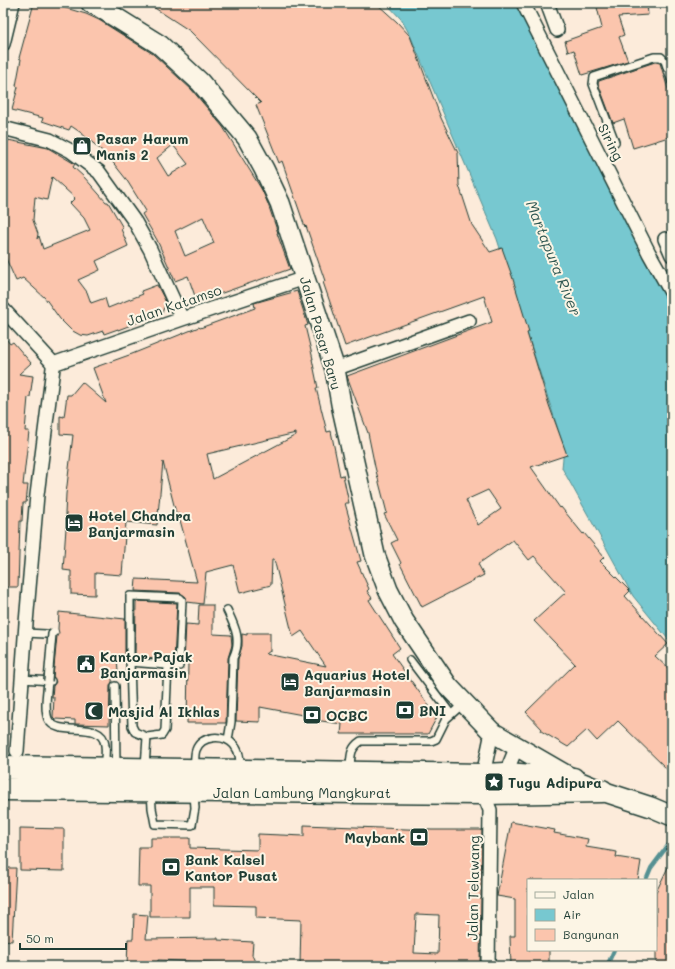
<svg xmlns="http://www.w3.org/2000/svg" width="675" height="969" font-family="Mali,sans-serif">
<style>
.water{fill:#77c8d0;stroke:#549092}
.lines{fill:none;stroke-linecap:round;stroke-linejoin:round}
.stream{stroke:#549092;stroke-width:4}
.building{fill:#fbc5ad;stroke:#1f3d34;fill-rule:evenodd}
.lane-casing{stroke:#1f3d34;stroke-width:10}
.street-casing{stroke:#1f3d34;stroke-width:16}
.secondary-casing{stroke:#1f3d34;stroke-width:22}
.highway-casing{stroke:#1f3d34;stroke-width:25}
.lane{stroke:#fcf5e5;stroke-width:7}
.street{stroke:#fcf5e5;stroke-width:13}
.secondary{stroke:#fcf5e5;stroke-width:19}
.highway{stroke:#fcf5e5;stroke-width:22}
.lane-bridge-casing{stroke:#1f3d34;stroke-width:10;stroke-linecap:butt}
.lane-bridge{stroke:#fcf5e5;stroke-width:7}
.labels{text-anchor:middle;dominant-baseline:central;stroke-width:4;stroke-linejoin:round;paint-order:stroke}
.poi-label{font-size:14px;font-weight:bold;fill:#1f3d34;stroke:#fcf5e5;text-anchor:start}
.street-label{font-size:14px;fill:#1f3d34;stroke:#fcf5e5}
.water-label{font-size:15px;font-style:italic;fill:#315953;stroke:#fcf5e5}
</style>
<rect width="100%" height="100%" fill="#fcebda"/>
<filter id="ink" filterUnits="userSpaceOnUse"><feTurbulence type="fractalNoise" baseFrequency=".025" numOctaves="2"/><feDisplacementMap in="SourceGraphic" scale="8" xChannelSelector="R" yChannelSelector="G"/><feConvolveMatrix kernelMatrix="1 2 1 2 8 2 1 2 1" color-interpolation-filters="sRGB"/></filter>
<g filter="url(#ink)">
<path class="water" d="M386,3H517L632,234L672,306V644L633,596L562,468L564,448L497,239L410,35L401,19Z"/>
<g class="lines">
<path class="stream" d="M646,880L651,868L672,840
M607,966L614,950"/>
</g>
<path class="building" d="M34,3H49L86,14L99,20L153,54L192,90L223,127L262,190L268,204L278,233H277L290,269L197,302L188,276L175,281L157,240L142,214L146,211L126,179L107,155L80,132L71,126L69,130L42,121L43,118L12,110L18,87L16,86L21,59L19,58ZM173,145L188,164L168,176L157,158ZM203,217L214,243L185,256L175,231Z
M147,3H376L397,22L410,36L441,118L458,153L459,185L472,225L490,252L502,248L512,276L529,332L527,333L549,405L567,455L531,467L560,508L561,507L583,534L584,533L604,557L600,561L630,591L625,596L668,644L655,656L672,672V774L618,721L597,741L587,730L568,747L541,731L542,729L526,712L575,664L534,621L566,592L534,556L529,560L513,540L478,564L484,575L422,607L400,564L401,563L391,543L397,540L384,514L387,513L375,467L368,433L347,376L492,322L484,296L345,346L323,282L325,281L306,226L305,227L282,161L279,163L256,105L261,103L190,31ZM488,490L501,509L478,525L466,500Z
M596,3H647L648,15L618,17L624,35L619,37L628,61L582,75L574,50L568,52L565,41L602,28Z
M655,62L660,63L672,102V136L633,148L624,119L613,123L598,83L599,81Z
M8,140L48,148L75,164L73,167L84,177L106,202H108L123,228L121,229L128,246L96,261L100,270L78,280L87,292L91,303L105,298L108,308L143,294L141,291L157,285L166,302L162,313L118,330V329L104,334L103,331L88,336L80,335L71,330L60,319L45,298L23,278L16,281L3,252V168ZM52,177L75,198L70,203L84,218L90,230L43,249L39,236L37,239L38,234L33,220L35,197L47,200Z
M297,291L308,325L305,326L313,359H312L318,388H316L327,432L331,431L340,476L343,475L349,503H345L361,561L357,562L369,589L367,591L372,598L369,600L400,648L392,654L437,717L428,734H341L342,724L308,719V716L260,707V722L236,721L238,659L242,646V634L247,635V633H270V651L266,654L326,666L302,631L293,637L274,559H272L271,585L240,593L233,565L206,572L203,604L187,602L186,597L180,593L135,591L136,579L197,582L178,513H176L163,462L157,525L126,522L122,575L95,573V595L71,594V571L63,570L67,514H65L66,494L73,435L60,434V416L64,417L67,395H71L82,382L106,403L93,368L132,354L199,327L200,328L255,308L254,303ZM296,433V435L213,479L207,454Z
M3,335L10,344L13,342L31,363L19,374L33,376L30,397H28L25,431H29L23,485H28L26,503H23L22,521H20L18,587H3Z
M136,601L177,603L174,661L135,657Z
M199,605H213V634L231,635L232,645L228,658L226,723H187L188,662H184L186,624L198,625Z
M59,612L125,619V659L117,658L118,672H113L112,682L110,686L109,725L75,724V720L55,719L53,717L54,697H52L53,686L56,682L53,677L57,636L59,633L58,629Z
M511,822L555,830L554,833L588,839L586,847L617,852L616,857L641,861L638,880H528V950H549V966H511L510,936H515V899L497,896Z
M304,825L432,830H482L480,966H300L301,920L256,918V906L214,905V887H190V917H150V886H138L139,847H151V838H190V848L258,850V834L304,836ZM416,914L439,915L438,954L414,953Z
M20,828L64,829V871L20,870Z
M672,859V966H662L656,962V892Z
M3,868H16L12,941L3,940Z
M134,914L148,915L146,939L218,938V940L253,942L252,955L257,966H230L228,963L158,960V966H127L128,939H133Z"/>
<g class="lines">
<defs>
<path id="lane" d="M615,142L593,84L594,77L654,57H661L665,61L672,82
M130,596L180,598L182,600L179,666L130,662Z
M227,610C235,627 242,640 233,658L231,722L228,740
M25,633L46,634
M410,660L451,714
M130,662L132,726L135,732L147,737
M22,679L51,681
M48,681C47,693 44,708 48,719C57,739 102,718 105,745C106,752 105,760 104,767
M115,686L116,767
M145,767L147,737L162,735L165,730L168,665
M195,769C195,763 194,755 196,750C201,735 224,734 234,745C240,752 240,760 240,769
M350,770C351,757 349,749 361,741H431L436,739L446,719L464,703
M151,792L152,808L155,824L192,825L195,808L194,793"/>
<path id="street" d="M523,3L649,253L672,294
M547,3L557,30
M3,44L13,3
M3,128L50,140L71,151L99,172L135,222L150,249L182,319
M665,239L672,255
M3,309L50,360L53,364V368L37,495L26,623L17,751
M53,364L182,319L305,278
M335,369L469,321
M503,780L517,746
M488,966L490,810L483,793V775L492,732"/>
<path id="secondary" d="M91,3L99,7L160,45L200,82L247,138L264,169L280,203L335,369L341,404L375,555L388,590L404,621L448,686L492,732L573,779L602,791L651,807L672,816"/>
<path id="highway" d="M3,767L483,775L506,774L573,779
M3,789L483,793L602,791"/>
</defs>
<use href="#lane" class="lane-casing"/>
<use href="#street" class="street-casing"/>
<use href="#secondary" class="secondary-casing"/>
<use href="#highway" class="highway-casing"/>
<use href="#lane" class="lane"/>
<use href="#street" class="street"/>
<use href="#secondary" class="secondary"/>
<use href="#highway" class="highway"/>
<defs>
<path id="lane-bridge" d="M48,681L52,634L54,632"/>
</defs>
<use href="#lane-bridge" class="lane-bridge-casing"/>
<use href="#lane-bridge" class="lane-bridge"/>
</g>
</g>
<defs>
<symbol id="shop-square" viewBox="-11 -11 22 22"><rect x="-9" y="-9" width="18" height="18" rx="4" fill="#1f3d34" stroke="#fcf5e5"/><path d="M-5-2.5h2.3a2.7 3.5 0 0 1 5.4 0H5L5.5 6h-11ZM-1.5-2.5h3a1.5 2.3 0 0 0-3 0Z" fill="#fff"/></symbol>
<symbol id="hotel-square" viewBox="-11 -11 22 22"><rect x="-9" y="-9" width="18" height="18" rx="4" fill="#1f3d34" stroke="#fcf5e5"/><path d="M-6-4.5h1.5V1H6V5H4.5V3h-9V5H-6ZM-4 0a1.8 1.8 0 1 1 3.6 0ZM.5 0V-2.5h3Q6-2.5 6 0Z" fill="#fff"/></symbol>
<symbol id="civic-square" viewBox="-11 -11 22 22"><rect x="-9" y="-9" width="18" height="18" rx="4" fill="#1f3d34" stroke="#fcf5e5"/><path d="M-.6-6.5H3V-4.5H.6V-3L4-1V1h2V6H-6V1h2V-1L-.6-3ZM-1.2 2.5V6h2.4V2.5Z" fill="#fff"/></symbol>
<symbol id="bank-square" viewBox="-11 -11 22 22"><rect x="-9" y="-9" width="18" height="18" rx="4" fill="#1f3d34" stroke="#fcf5e5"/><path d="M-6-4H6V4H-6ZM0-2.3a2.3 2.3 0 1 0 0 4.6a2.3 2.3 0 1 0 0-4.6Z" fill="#fff"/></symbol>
<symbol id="mosque-square" viewBox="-11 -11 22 22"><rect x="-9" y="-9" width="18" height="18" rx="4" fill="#1f3d34" stroke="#fcf5e5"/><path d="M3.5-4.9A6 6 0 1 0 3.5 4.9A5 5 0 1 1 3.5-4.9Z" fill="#fff"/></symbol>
<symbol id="sight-square" viewBox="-11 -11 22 22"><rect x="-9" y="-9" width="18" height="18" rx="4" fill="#1f3d34" stroke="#fcf5e5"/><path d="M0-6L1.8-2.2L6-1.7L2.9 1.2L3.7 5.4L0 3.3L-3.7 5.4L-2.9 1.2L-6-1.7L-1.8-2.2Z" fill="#fff"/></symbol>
</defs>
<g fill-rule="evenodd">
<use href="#shop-square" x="71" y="135" width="22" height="22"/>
<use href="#hotel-square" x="63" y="512" width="22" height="22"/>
<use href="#civic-square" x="75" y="653" width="22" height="22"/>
<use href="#hotel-square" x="279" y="671" width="22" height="22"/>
<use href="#bank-square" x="394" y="699" width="22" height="22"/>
<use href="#mosque-square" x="83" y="700" width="22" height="22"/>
<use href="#bank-square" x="301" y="704" width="22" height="22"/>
<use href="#sight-square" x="483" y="771" width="22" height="22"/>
<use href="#bank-square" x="408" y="826" width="22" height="22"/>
<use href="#bank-square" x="160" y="856" width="22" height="22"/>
</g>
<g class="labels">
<g class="poi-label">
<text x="96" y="138">Pasar Harum<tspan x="96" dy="16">Manis 2</tspan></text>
<text x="88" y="515">Hotel Chandra<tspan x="88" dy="16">Banjarmasin</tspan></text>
<text x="100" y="656">Kantor Pajak<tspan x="100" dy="16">Banjarmasin</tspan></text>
<text x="304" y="674">Aquarius Hotel<tspan x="304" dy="16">Banjarmasin</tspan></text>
<text x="419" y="710">BNI</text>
<text x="108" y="711">Masjid Al Ikhlas</text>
<text x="326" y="715">OCBC</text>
<text x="508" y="782">Tugu Adipura</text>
<text x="405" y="837" text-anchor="end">Maybank</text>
<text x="185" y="859">Bank Kalsel<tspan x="185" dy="16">Kantor Pusat</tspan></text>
</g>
<g class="street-label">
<text transform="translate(611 142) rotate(63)">Siring</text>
<text transform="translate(174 305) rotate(-19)">Jalan Katamso</text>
<text transform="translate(321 333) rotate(74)">Jalan Pasar Baru</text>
<text x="302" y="792">Jalan Lambung Mangkurat</text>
<text transform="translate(473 888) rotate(-89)">Jalan Telawang</text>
</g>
<g class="water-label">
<text transform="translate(554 258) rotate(68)">Martapura River</text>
</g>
</g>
<rect width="675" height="969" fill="none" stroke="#fcf5e5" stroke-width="16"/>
<rect x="8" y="8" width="659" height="953" fill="none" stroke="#1f3d34" stroke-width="1.5" filter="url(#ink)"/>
<rect x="527" y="879" width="130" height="72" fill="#fcf5e5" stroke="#a4ab9e"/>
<rect x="535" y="892" width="20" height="6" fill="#fcf5e5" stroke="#a4ab9e"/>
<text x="563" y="899" font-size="12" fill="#1f3d34">Jalan</text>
<rect x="535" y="909" width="20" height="12" fill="#77c8d0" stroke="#a4ab9e"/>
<text x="563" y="919" font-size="12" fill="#1f3d34">Air</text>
<rect x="535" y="929" width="20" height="12" fill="#fbc5ad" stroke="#a4ab9e"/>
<text x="563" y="939" font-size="12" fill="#1f3d34">Bangunan</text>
<path d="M20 943v6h106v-6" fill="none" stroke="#1f3d34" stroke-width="2"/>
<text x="26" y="943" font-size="12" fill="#1f3d34" stroke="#fcf5e5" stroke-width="3" paint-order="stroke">50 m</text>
</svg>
